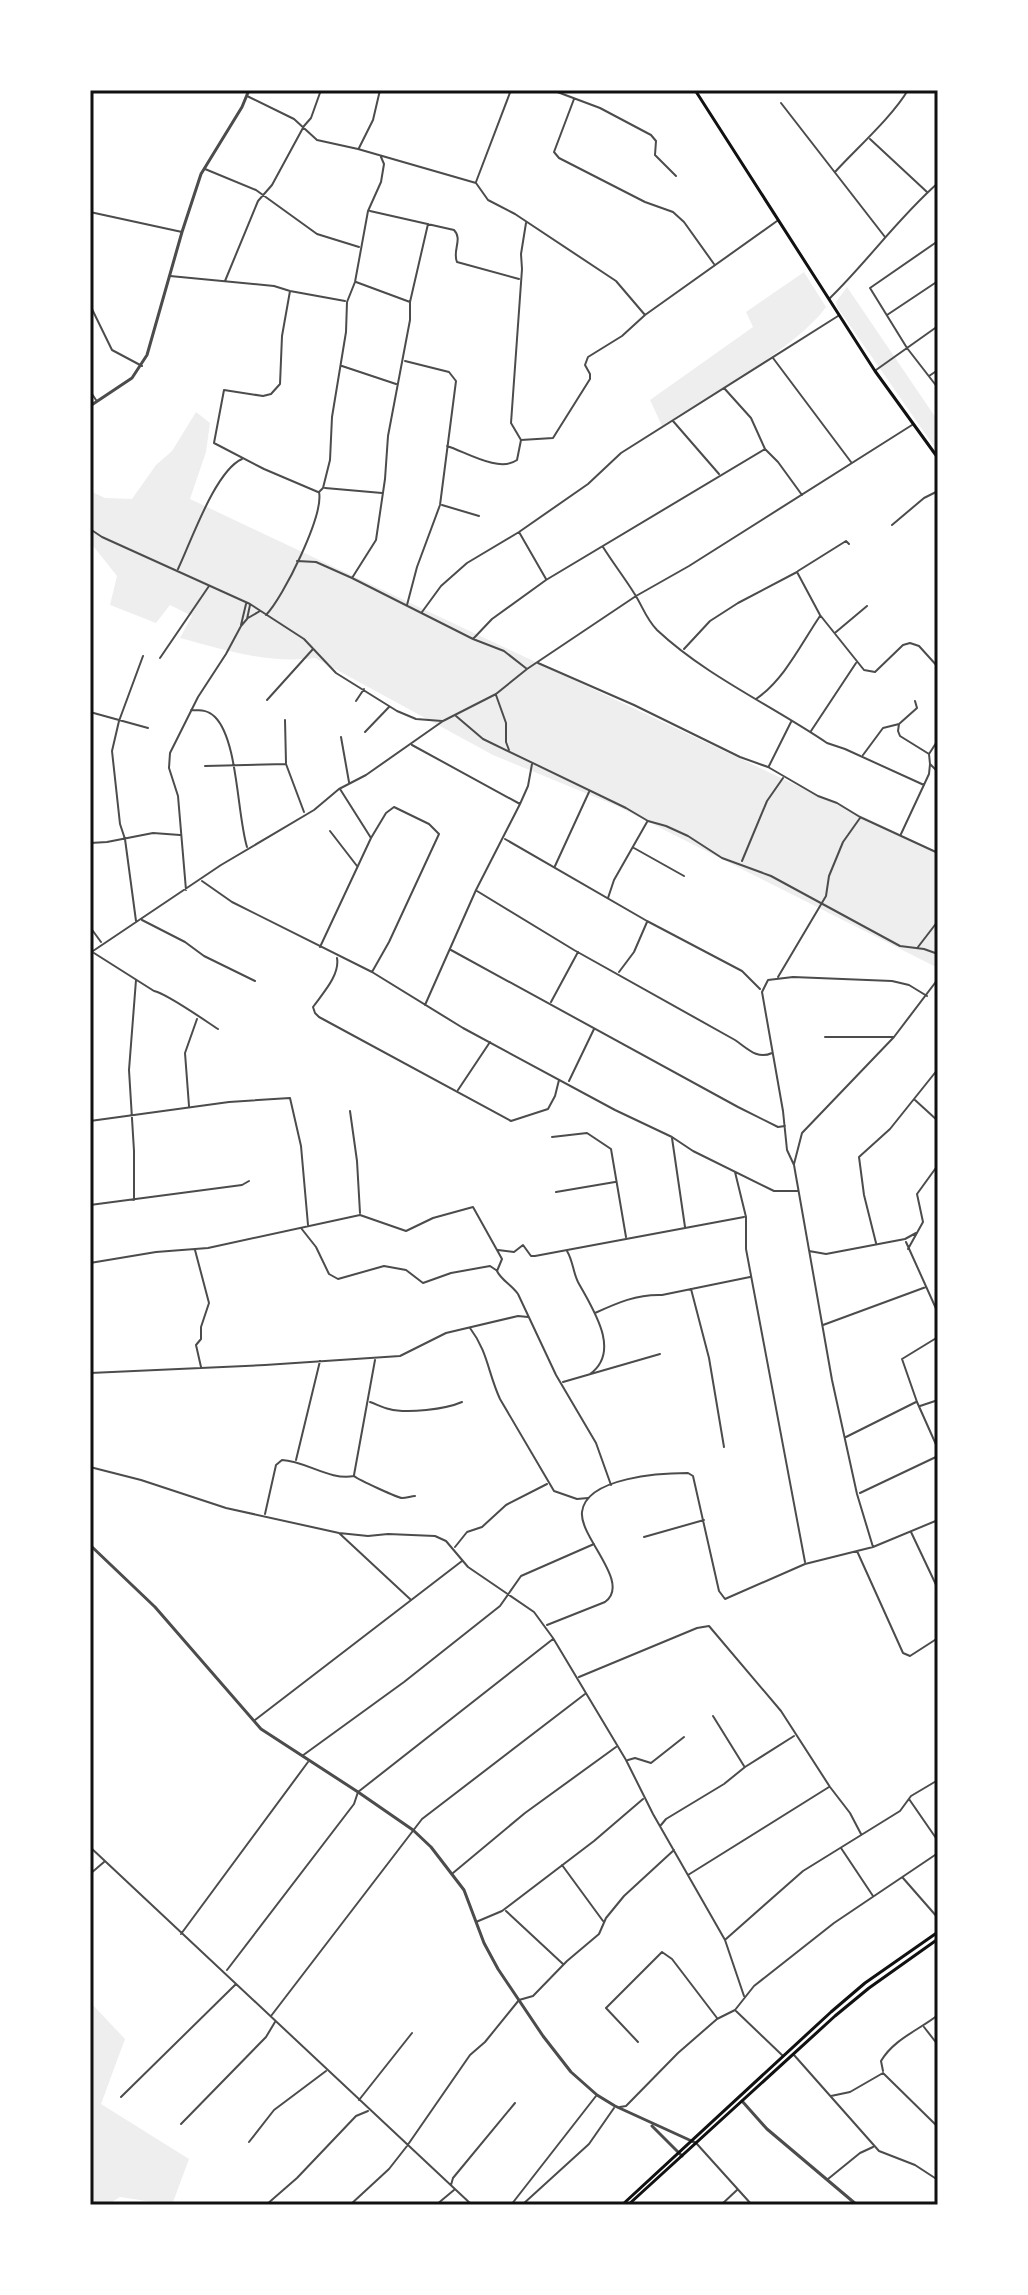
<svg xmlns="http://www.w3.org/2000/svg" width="1028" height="2295" font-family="'Roboto Condensed',sans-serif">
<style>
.green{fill:#eee}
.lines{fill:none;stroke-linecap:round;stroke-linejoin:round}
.minor{stroke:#4c4c4c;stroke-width:2}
.tertiary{stroke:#4c4c4c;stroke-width:3}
.secondary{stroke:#111;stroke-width:3}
.neatline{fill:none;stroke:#111;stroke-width:3}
</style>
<rect width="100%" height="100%" fill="#fff"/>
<path class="green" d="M804,272L826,307C796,349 707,396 662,426L650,400L753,327L746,312Z
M847,287L938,421V452L837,307L836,302Z
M196,412L210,423L206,452L190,499L938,852V968L617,806L493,755L315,658C268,664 225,650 180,638L192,616L170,605L156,623L110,605L117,576L90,542V491L105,498L132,499L156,465L172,451Z
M90,2002L125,2039L101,2104L189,2159L172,2205L120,2197L107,2205H90Z"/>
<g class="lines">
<path class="minor" d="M552,90L600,108L651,135L656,141L655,155L676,176
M247,96L294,119L317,140L358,149L476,183L488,200L515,214L616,281L645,315
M574,99L554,152L559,158L645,202L673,212L684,222L714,264
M781,103L885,237
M870,139L927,192
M359,148L373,120L380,90
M205,169L256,190L317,234L359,247
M835,172C857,148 892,117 908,90
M476,182L511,90
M370,211L454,230C463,239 452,251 457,262L519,279
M90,212L182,232
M938,241L870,288L907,348L938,388
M170,276L274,286L290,291L345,301
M225,281L258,201L272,185L304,126L311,118L321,90
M356,282L410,302
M290,291L282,336L280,384L271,394L263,396L224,390L214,443L264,469L318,492
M830,298C868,261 898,218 938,183
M90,305L112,350L142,366
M887,315L938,281
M773,358L851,462
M405,361L449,372L456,381L440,505L417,567L407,605
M342,366L396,384
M876,370L938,326
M929,376L938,370
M724,388L751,418L765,449L778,462L802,495
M90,391L96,400
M673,421L719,474
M521,440L553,438L590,379V374L585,365L588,357L622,336L645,315L777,221
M447,446C466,452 499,473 517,460L521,440L511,423L522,269L521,254L526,223
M325,488L382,493
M442,505L479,516
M892,525L924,498L938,491
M90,529L102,537L250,604L304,639L336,673L397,711L416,719L442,721
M519,532L546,579
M603,547C613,563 624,577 634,593C642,605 646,619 657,630C706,676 771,705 827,743L845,749L924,785
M297,561L316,562L352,578L473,639L504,651L527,669
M178,569C191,542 215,471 242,459
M798,571L846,541L849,544
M352,578L376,540L385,479L388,436L410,320V302L428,224
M422,612L441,586L467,563L519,532L588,484L621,453L838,316
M266,615C283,598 324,515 319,492L323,488L330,460L332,417L346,332L347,302L355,282L368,211L381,182L384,164L381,157
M248,618L260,611
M241,625L246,604
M836,632L867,606
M473,639L492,619L546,580L765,449
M684,649L710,621L738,603L797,572L820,615L864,670L875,672L903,645L910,643L919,646L938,667
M160,658L209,586
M538,663L634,705L740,757L768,767L818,796L837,803L860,817L938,853
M496,695L506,723V742L509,750
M756,699C784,680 801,644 820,616
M267,700L313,649
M356,701L364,689
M191,710C201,710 208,710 215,717C238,740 237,814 247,847
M90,712L148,728
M456,716L483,739L626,808L648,821L666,826L688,836L722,858L771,876L900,946L924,949L938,954
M285,720L286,763
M899,724L898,731L900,736L929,754
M811,731L856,663
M365,732L389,707
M341,737L349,782
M938,740L929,754L930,764L938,772
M412,745L520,804L476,890L425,1005
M863,755L883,728L899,724L917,708L915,701
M205,766L286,764L304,812
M769,766L791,722
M520,804L528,786L532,764
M330,831L357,866
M901,834L929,774L930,764
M371,838L386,813L394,807L429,824L439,834L389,942L372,972
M505,839L647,921L742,971L760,989
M90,843L107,842L153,833L180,835
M634,848L684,876
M742,861L767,801L783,778
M555,866L589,792
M202,881L232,902L372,972L463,1028L615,1110L672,1137L693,1151L774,1191H798
M186,890L178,796L169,768L170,753L198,697L226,654L241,626L247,619L250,605
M477,891L574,950L735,1040C747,1048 757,1060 772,1053
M608,898L614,880L647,822
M142,920L185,942L204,956L255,981
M136,921L125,839L120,824L112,751L119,721L143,656
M90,927L101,942
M320,947L371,838L340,789
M918,947L938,921
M451,950L738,1107L778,1127L785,1126
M90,953L221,865L314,810L339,789L366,775L443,721L496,694L527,669L636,596L689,566L912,425
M94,953L154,991C166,993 204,1020 218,1029
M337,958C340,975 323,993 313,1007L315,1013L319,1017L511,1121L548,1109L555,1096L559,1080
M619,972L634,952L647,922
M778,977L826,896L829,876L843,842L860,818
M551,1002L578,952
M825,1037H893
M569,1081L594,1029
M458,1090L490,1042
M915,1100L938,1121
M189,1106L185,1053L197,1019
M350,1111L357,1161L360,1213
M90,1121L229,1102L290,1098L301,1146L308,1225
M552,1137L587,1133L611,1149L626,1237
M672,1138L685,1227
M794,1164L802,1133L894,1037L938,979
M735,1172L746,1217V1249L805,1562
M556,1192L615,1182
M134,1200V1151L129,1070L136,980
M90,1205L242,1185L249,1181
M301,1228L316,1247L329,1274L338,1279L384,1266L406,1270L423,1283L451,1273L490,1266L496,1270
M906,1242L938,1313
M876,1243L864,1195L859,1157L890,1129L938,1069
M908,1249L923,1222L917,1194L938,1165
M195,1250L209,1303L201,1327V1339L196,1345L201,1367
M498,1250L514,1252L523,1245L531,1256H535L744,1217
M567,1251C573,1261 573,1272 578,1282C592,1308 622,1351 590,1374
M809,1251L826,1254L905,1239L916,1233
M90,1263L156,1252L208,1248L360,1215L406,1231L433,1218L473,1207L502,1259L497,1271C501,1280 512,1285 518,1294L556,1375L596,1443L611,1485
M691,1289L709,1358L724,1447
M595,1313C617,1303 637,1294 662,1295L750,1277
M823,1325L926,1287
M470,1328C488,1352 488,1373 500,1399L554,1491L577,1499L588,1498
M938,1337L902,1359L917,1402L938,1449
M90,1373L265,1365L400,1356L446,1333L518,1316L528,1317
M563,1382L660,1354
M370,1402C376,1404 383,1408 389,1409C407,1414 446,1409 462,1402
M920,1406L938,1400
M846,1437L916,1402
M296,1460L320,1361
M90,1467L141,1480L226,1508L339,1533L368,1536L388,1534L435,1536L446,1541L468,1567L534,1612L553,1638L626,1760L653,1814L725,1940L744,1996
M354,1475L375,1360
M860,1493L938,1456
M265,1514L276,1465L282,1460C306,1461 330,1481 354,1476C359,1480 398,1498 402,1498C407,1498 411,1496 415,1496
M911,1532L938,1589
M339,1533L410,1599
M644,1537L704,1520
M455,1547L467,1532L482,1527L506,1505L547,1484
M873,1547L857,1494L832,1380L794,1165L787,1150L783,1111L762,992L768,980L793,977L892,981L909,985L927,996
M857,1551L903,1653L910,1656L938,1638
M547,1625L605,1602C632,1583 579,1537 582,1512C586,1477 662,1473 688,1473L693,1476L719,1591L725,1599L805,1564L873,1547L938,1520
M579,1677L697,1628L709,1626L781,1711L830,1787L850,1813L861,1834
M713,1716L744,1766
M255,1720L462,1561
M302,1756L404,1682L500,1606L521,1576L594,1544
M628,1760L635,1758L651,1763L684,1737
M909,1799L938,1841
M661,1825L666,1819L724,1784L745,1767L794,1736
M90,1847L472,2205
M841,1848L873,1896
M562,1865L603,1921
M453,1873L525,1813L616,1747
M90,1874L104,1862
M688,1875L829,1787
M903,1878L938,1918
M506,1911L563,1964
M476,1922L502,1911L594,1841L643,1799
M181,1934L308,1762
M726,1939L803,1871L900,1811L911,1796L938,1780
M227,1970L354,1804L358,1792L553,1639
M736,2011L783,2056
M271,2016L422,1819L585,1694
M924,2027L938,2045
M638,2042L606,2008L662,1952L672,1959L717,2018
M794,2055L879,2151L915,2165L938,2180
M883,2071L881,2061C894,2039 919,2030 938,2015
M831,2096L850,2092L883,2073L938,2127
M121,2097L236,1984
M359,2100L412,2033
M620,2107L626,2106L678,2053L717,2019L735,2010L754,1986L834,1923L938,1853
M181,2124L266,2037L275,2022
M249,2142L274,2110L326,2071
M697,2144L752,2205
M828,2179L860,2153L873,2147
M451,2185L453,2178L515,2103
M266,2205L297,2178L356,2116L368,2111
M350,2205L389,2169L407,2146L470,2055L485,2042L519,2000L533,1996L567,1961L599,1934L606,1918L624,1896L674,1850
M436,2205L454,2190
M511,2205L596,2096
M522,2205L589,2144L614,2108
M721,2205L737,2190"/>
<path class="tertiary" d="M90,406L132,378L147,355L182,232L201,174L242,107L249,90
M90,1545L155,1607L261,1729L358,1792L413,1830L431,1847L464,1890L484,1943L498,1969L543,2036L571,2072L597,2095L615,2106L696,2143
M742,2101L767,2129L857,2205
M652,2126L682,2156"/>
<path class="secondary" d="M695,90L875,371L938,458
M622,2205L831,2012L865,1983L938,1932
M628,2205L835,2016L869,1988L938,1939"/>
</g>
<rect width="1028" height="2295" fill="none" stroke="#ffffff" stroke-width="184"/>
<rect x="92" y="92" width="844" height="2111" class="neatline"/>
</svg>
